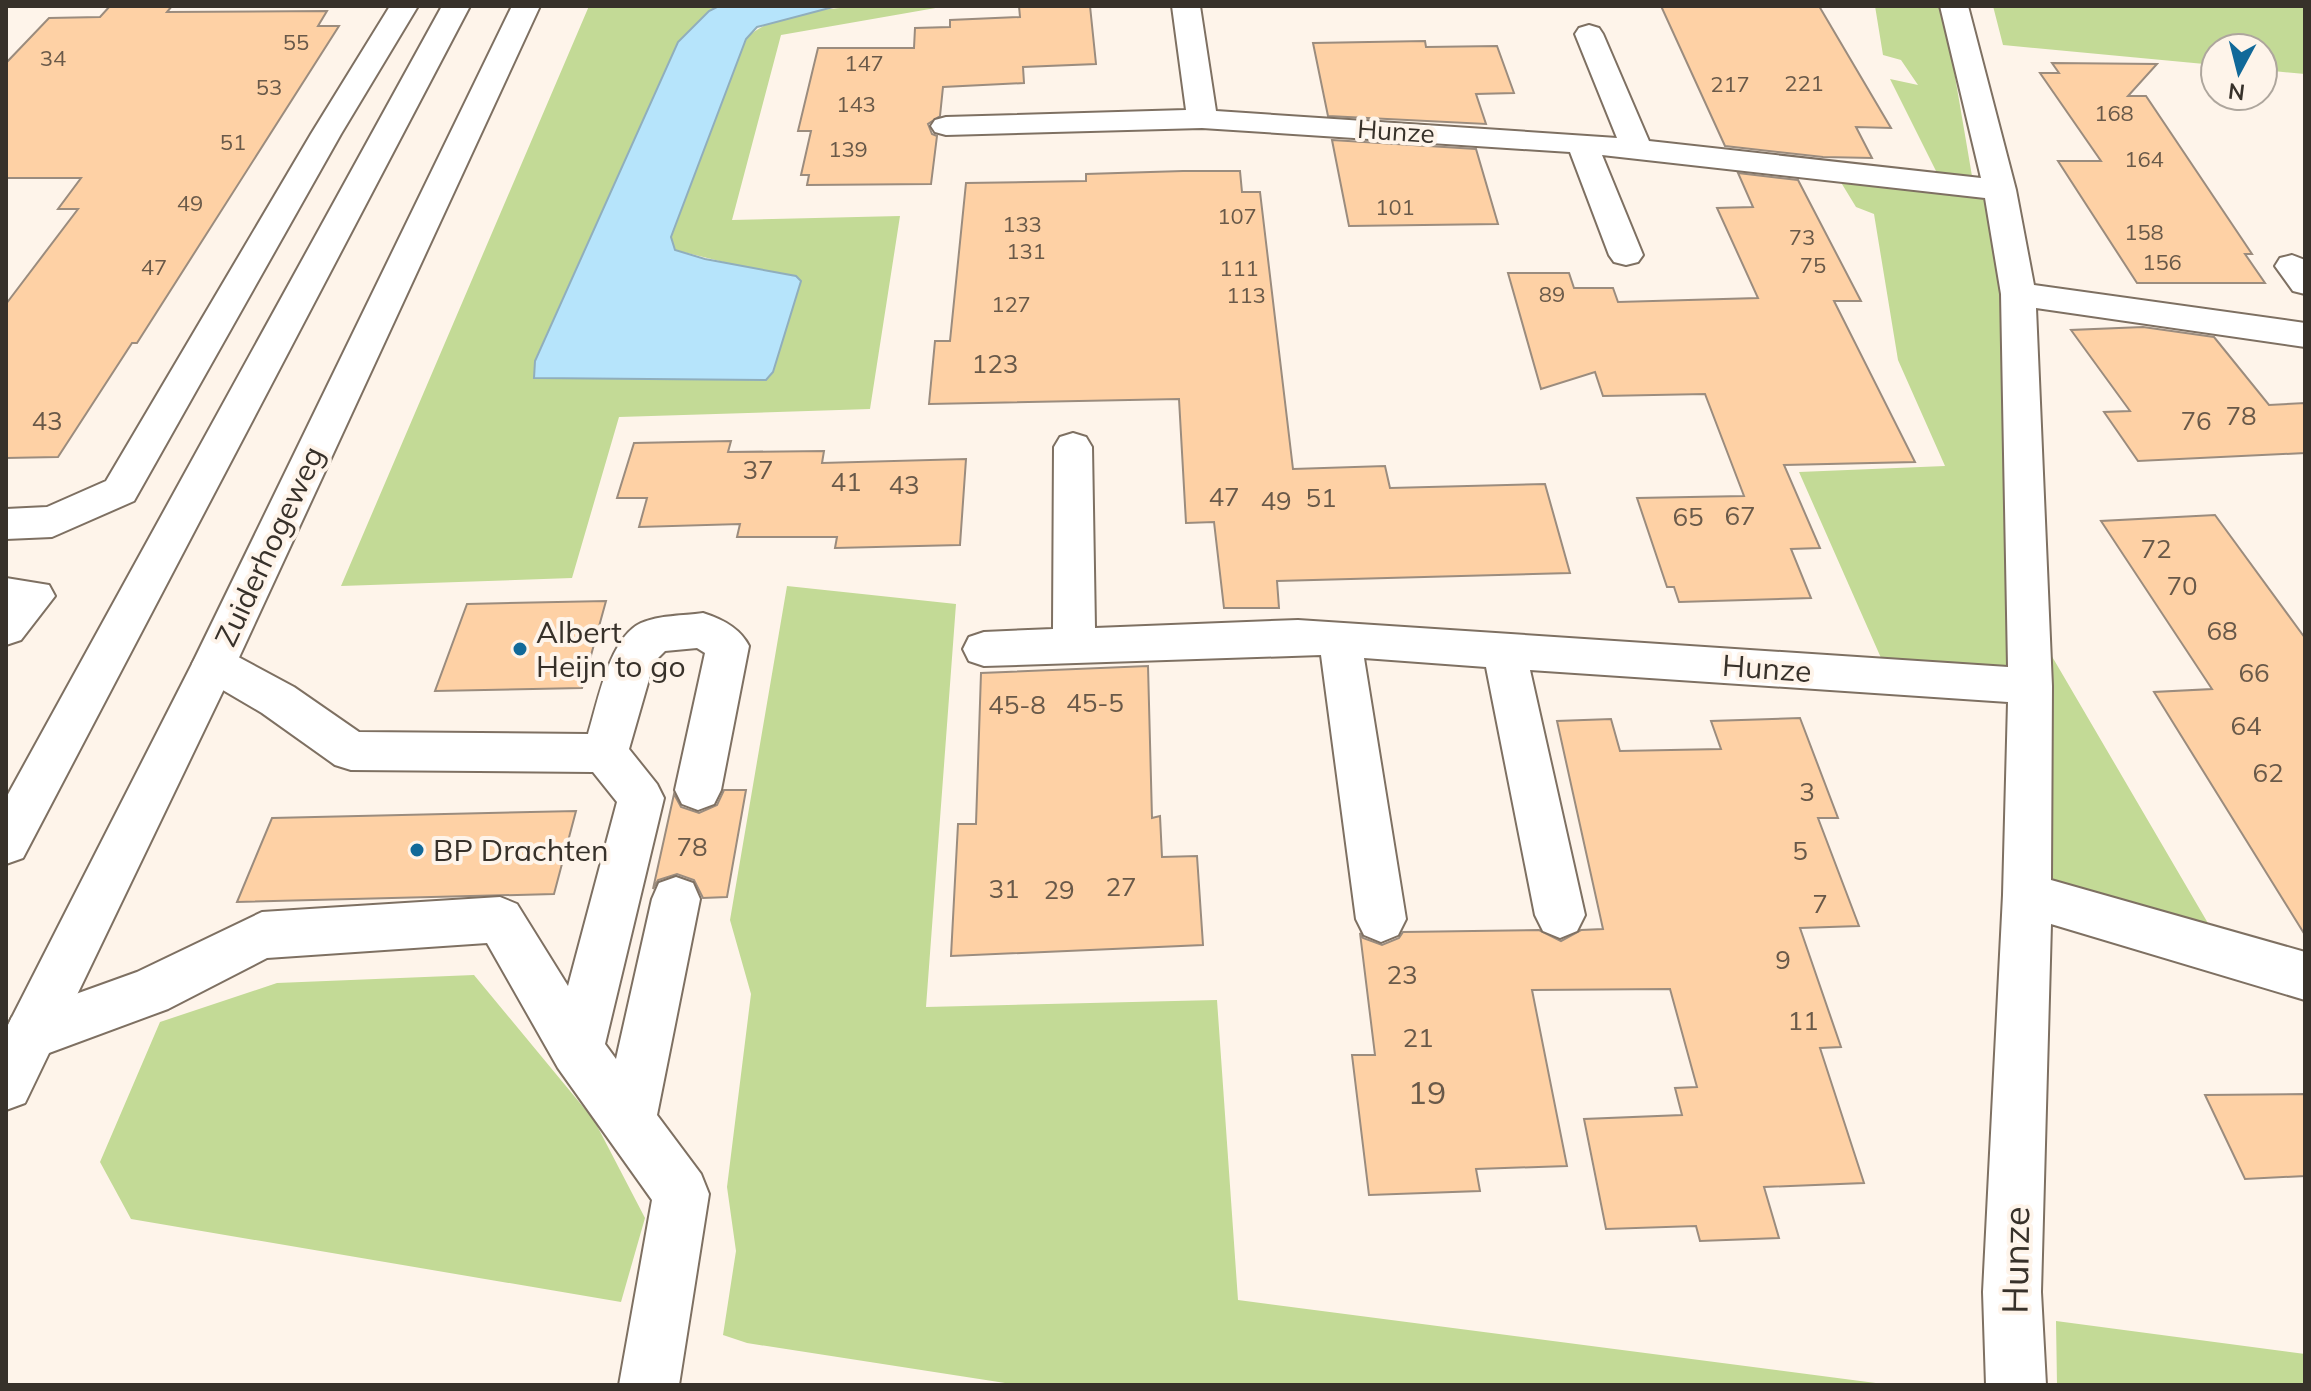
<svg xmlns="http://www.w3.org/2000/svg" width="2311" height="1391" font-family="Mulish,sans-serif">
<style>
.green{fill:#c3da96}
.water{fill:#b6e4fb;stroke:#90aebc;stroke-width:2}
.building{fill:#fed1a5;stroke:#9b8c7e;stroke-width:2}
.lines{fill:none;stroke-linecap:round;stroke-linejoin:round}
.minor-casing{stroke:#7e7062;stroke-width:4}
.major-casing{stroke:#7e7062;stroke-width:4}
.minor{fill:#fff;fill-rule:evenodd}
.major{fill:#fff;fill-rule:evenodd}
.poi-dot{fill:#116999;stroke:#fef4ea;stroke-width:3}
.labels{text-anchor:middle;dominant-baseline:central;stroke-width:8;stroke-linejoin:round;paint-order:stroke}
.far-number-label{font-size:22px;fill:#695949}
.far-street-label{font-size:26px;fill:#37312a;stroke:#fef4ea}
.number-label{font-size:26px;fill:#695949}
.street-label{font-size:30px;fill:#37312a;stroke:#fef4ea}
.poi-label{font-size:30px;fill:#37312a;stroke:#fef4ea;text-anchor:start}
.near-number-label{font-size:32px;fill:#695949}
.near-street-label{font-size:36px;fill:#37312a;stroke:#fef4ea}
</style>
<rect width="100%" height="100%" fill="#fef4ea"/>
<path class="green" d="M589,6H719L709,11L678,42L535,360L766,380L773,372L800,281L675,250L671,238L746,39C782,0 896,6 947,6L781,35L732,220L900,216L870,409L619,417L572,578L341,586Z
M1875,6H1943L1972,176L1937,173L1890,79L1918,85L1901,60L1883,55Z
M1993,6H2303L2305,74L2263,70V48H2215V65L2003,45Z
M1834,171L2000,190L2029,617L2226,954L2026,895L2028,687L1889,676L1799,472L1945,466L1898,360L1874,214L1856,207Z
M787,586L956,604L926,1007L1217,1000L1238,1300L1891,1385H1018L747,1343L723,1335L736,1251L727,1187L751,994L730,920Z
M474,975L594,1120L645,1218L621,1302L131,1219L100,1162L160,1022L277,983Z
M2056,1321L2305,1354V1385H2057Z"/>
<path class="water" d="M719,6H837L757,27L746,39L671,237L675,250L705,259L796,276L801,281L773,372L766,380L534,378L535,361L678,42L709,11Z"/>
<path class="building" d="M110,6H172L167,12L327,11L318,26H339L137,343H132L58,457L6,458V304L78,209H58L81,178H6V63L49,18L100,17Z
M1019,6H1090L1096,64L1023,67L1024,83L943,87L940,116L928,124L932,134L937,136L931,184L807,185L809,175H801L811,131H798L818,48H914L915,28L950,27V20L1020,17Z
M1661,6H1819L1891,128L1856,127L1872,158L1823,157L1725,146Z
M1425,41L1426,47L1497,46L1514,93L1476,94L1486,124L1328,116L1313,43Z
M2052,63L2157,64L2128,96H2146L2252,254H2245L2265,283H2137L2058,161H2101L2040,73H2059Z
M1332,140L1476,149L1498,224L1349,226Z
M1183,171H1240L1242,192H1260L1293,469L1385,466L1390,488L1545,484L1570,573L1277,581L1279,608H1224L1214,522L1186,523L1179,399L929,404L935,341H950L966,183L1086,181V174Z
M1738,173L1798,180L1861,301H1834L1915,462L1784,465L1820,548L1791,549L1811,598L1679,602L1674,587H1667L1637,498L1744,496L1705,394L1603,396L1595,372L1541,389L1508,273H1569L1574,288H1613L1618,302L1758,298L1717,208L1753,207Z
M2143,327L2214,337L2269,405L2305,403V453L2138,461L2104,412L2130,411L2071,330Z
M731,441L728,452L824,451L822,463L966,459L960,545L835,548L837,537H737L740,524L639,527L647,498H617L634,443Z
M2215,515L2305,638V935L2154,692L2212,689L2101,521Z
M606,601L582,688L435,691L467,604Z
M1148,666L1152,818L1160,816L1162,857L1197,856L1203,945L951,956L958,824H976L981,673Z
M1800,718L1838,818H1818L1859,926L1800,928L1841,1047L1820,1048L1864,1183L1764,1187L1779,1238L1700,1241L1696,1226L1606,1229L1584,1119L1682,1115L1675,1088L1697,1087L1670,989L1532,990L1567,1166L1476,1169L1480,1191L1369,1195L1352,1055H1375L1360,933L1363,938L1382,945L1399,938L1403,932L1539,930L1561,941L1581,930L1603,929L1557,721L1611,719L1620,751L1721,749L1711,721Z
M724,790H746L727,897L703,898L694,880L677,874L658,880L653,889L674,794L681,807L699,813L717,805Z
M576,811L554,894L237,902L272,818Z
M2305,1094V1176L2245,1179L2205,1095Z"/>
<g class="lines">
<defs>
<path id="minor" d="M390,6H418L341,134L134,501L52,537L6,539V509L47,507L106,481L311,134Z
M1172,6H1200L1216,111L1617,138L1575,34L1579,28L1589,25L1599,28L1603,34L1649,141L1981,178L1940,6H1968L2016,190L2034,285L2305,323V347L2036,308L2052,686L2051,880L2305,952V1000L2051,924L2041,1292L2046,1385H1986L1983,1292L2003,895L2008,702L1530,670L1585,915L1577,931L1560,938L1543,931L1535,915L1486,667L1364,658L1406,919L1398,935L1381,942L1364,935L1356,919L1321,655L984,666L969,661L963,649L969,637L984,632L1053,629L1054,447L1060,437L1073,433L1086,437L1092,447L1095,628L1298,620L2008,667L2001,294L1985,198L1602,155L1643,255L1638,262L1626,265L1614,262L1609,255L1570,152L1202,128L946,135L935,132L931,126L935,120L946,117L1186,110Z
M2292,255L2305,260V294L2293,291L2275,266L2280,258Z
M6,578L49,585L55,596L21,640L6,645Z
M703,613C722,619 740,628 749,646L721,790L714,804L698,810L682,804L675,790L705,653L697,648L665,651L654,662L629,749L657,784L664,798L605,1044L616,1059L652,899L659,883L676,877L693,883L700,899L657,1115L701,1174L709,1194L679,1385H619L652,1200L558,1068L487,943L267,958L168,1009L30,1060L12,1053L6,1030L12,1017L137,972L262,912L500,897L517,904L568,986L617,802L593,772L351,770L335,765L262,713L199,676L192,664L199,652L214,647L229,652L294,687L359,732L588,734C598,702 609,638 641,623C659,615 683,616 703,613Z"/>
<path id="major" d="M442,6H470L23,858L6,864V798Z
M512,6H540L236,664L25,1103L6,1110V1029L192,664Z"/>
</defs>
<use href="#minor" class="minor-casing"/>
<use href="#major" class="major-casing"/>
<use href="#minor" class="minor"/>
<use href="#major" class="major"/>
</g>
<g class="poi-dot">
<circle cx="520" cy="649" r="8"/>
<circle cx="417" cy="850" r="8"/>
</g>
<g class="labels">
<g class="far-number-label">
<text x="296" y="42">55</text>
<text x="53" y="58">34</text>
<text x="864" y="63">147</text>
<text x="1804" y="83">221</text>
<text x="1730" y="84">217</text>
<text x="269" y="87">53</text>
<text x="856" y="104">143</text>
<text x="2114" y="113">168</text>
<text x="233" y="142">51</text>
<text x="848" y="149">139</text>
<text x="2144" y="159">164</text>
<text x="190" y="203">49</text>
<text x="1395" y="207">101</text>
<text x="1237" y="216">107</text>
<text x="1022" y="224">133</text>
<text x="2144" y="232">158</text>
<text x="1802" y="237">73</text>
<text x="1026" y="251">131</text>
<text x="2162" y="262">156</text>
<text x="1813" y="265">75</text>
<text x="154" y="267">47</text>
<text x="1239" y="268">111</text>
<text x="1552" y="294">89</text>
<text x="1246" y="295">113</text>
<text x="1011" y="304">127</text>
</g>
<g class="far-street-label">
<text transform="translate(1396 131) rotate(4)">Hunze</text>
</g>
<g class="number-label">
<text x="995" y="363">123</text>
<text x="2241" y="415">78</text>
<text x="47" y="420">43</text>
<text x="2196" y="420">76</text>
<text x="758" y="469">37</text>
<text x="846" y="481">41</text>
<text x="904" y="484">43</text>
<text x="1224" y="496">47</text>
<text x="1321" y="497">51</text>
<text x="1276" y="500">49</text>
<text x="1740" y="515">67</text>
<text x="1688" y="516">65</text>
<text x="2156" y="548">72</text>
<text x="2182" y="585">70</text>
<text x="2222" y="630">68</text>
<text x="2254" y="672">66</text>
<text x="1095" y="702">45-5</text>
<text x="1017" y="704">45-8</text>
<text x="2246" y="725">64</text>
<text x="2268" y="772">62</text>
<text x="1807" y="791">3</text>
<text x="692" y="846">78</text>
<text x="1800" y="850">5</text>
<text x="1121" y="886">27</text>
<text x="1004" y="888">31</text>
<text x="1059" y="889">29</text>
<text x="1820" y="903">7</text>
<text x="1783" y="959">9</text>
<text x="1402" y="974">23</text>
<text x="1803" y="1020">11</text>
<text x="1418" y="1037">21</text>
</g>
<g class="street-label">
<text transform="translate(269 546) rotate(-65)">Zuiderhogeweg</text>
<text transform="translate(1767 668) rotate(4)">Hunze</text>
</g>
<g class="poi-label">
<text x="536" y="632">Albert<tspan x="536" dy="34">Heijn to go</tspan></text>
<text x="433" y="850">BP Drachten</text>
</g>
<g class="near-number-label">
<text x="1427" y="1092">19</text>
</g>
<g class="near-street-label">
<text transform="translate(2015 1260) rotate(-89)">Hunze</text>
</g>
</g>
<rect width="2311" height="1391" fill="none" stroke="#37312a" stroke-width="16"/>
<g transform="translate(2239 72) rotate(187)"><circle r="38" fill="#fef4ea" stroke="#aea69d" stroke-width="2"/>
<path d="M0-6L14 30L0 20L-14 30Z" fill="#116999"/>
<text y="-12" font-size="22" font-weight="bold" text-anchor="middle" fill="#37312a">N</text>
</g>
</svg>
